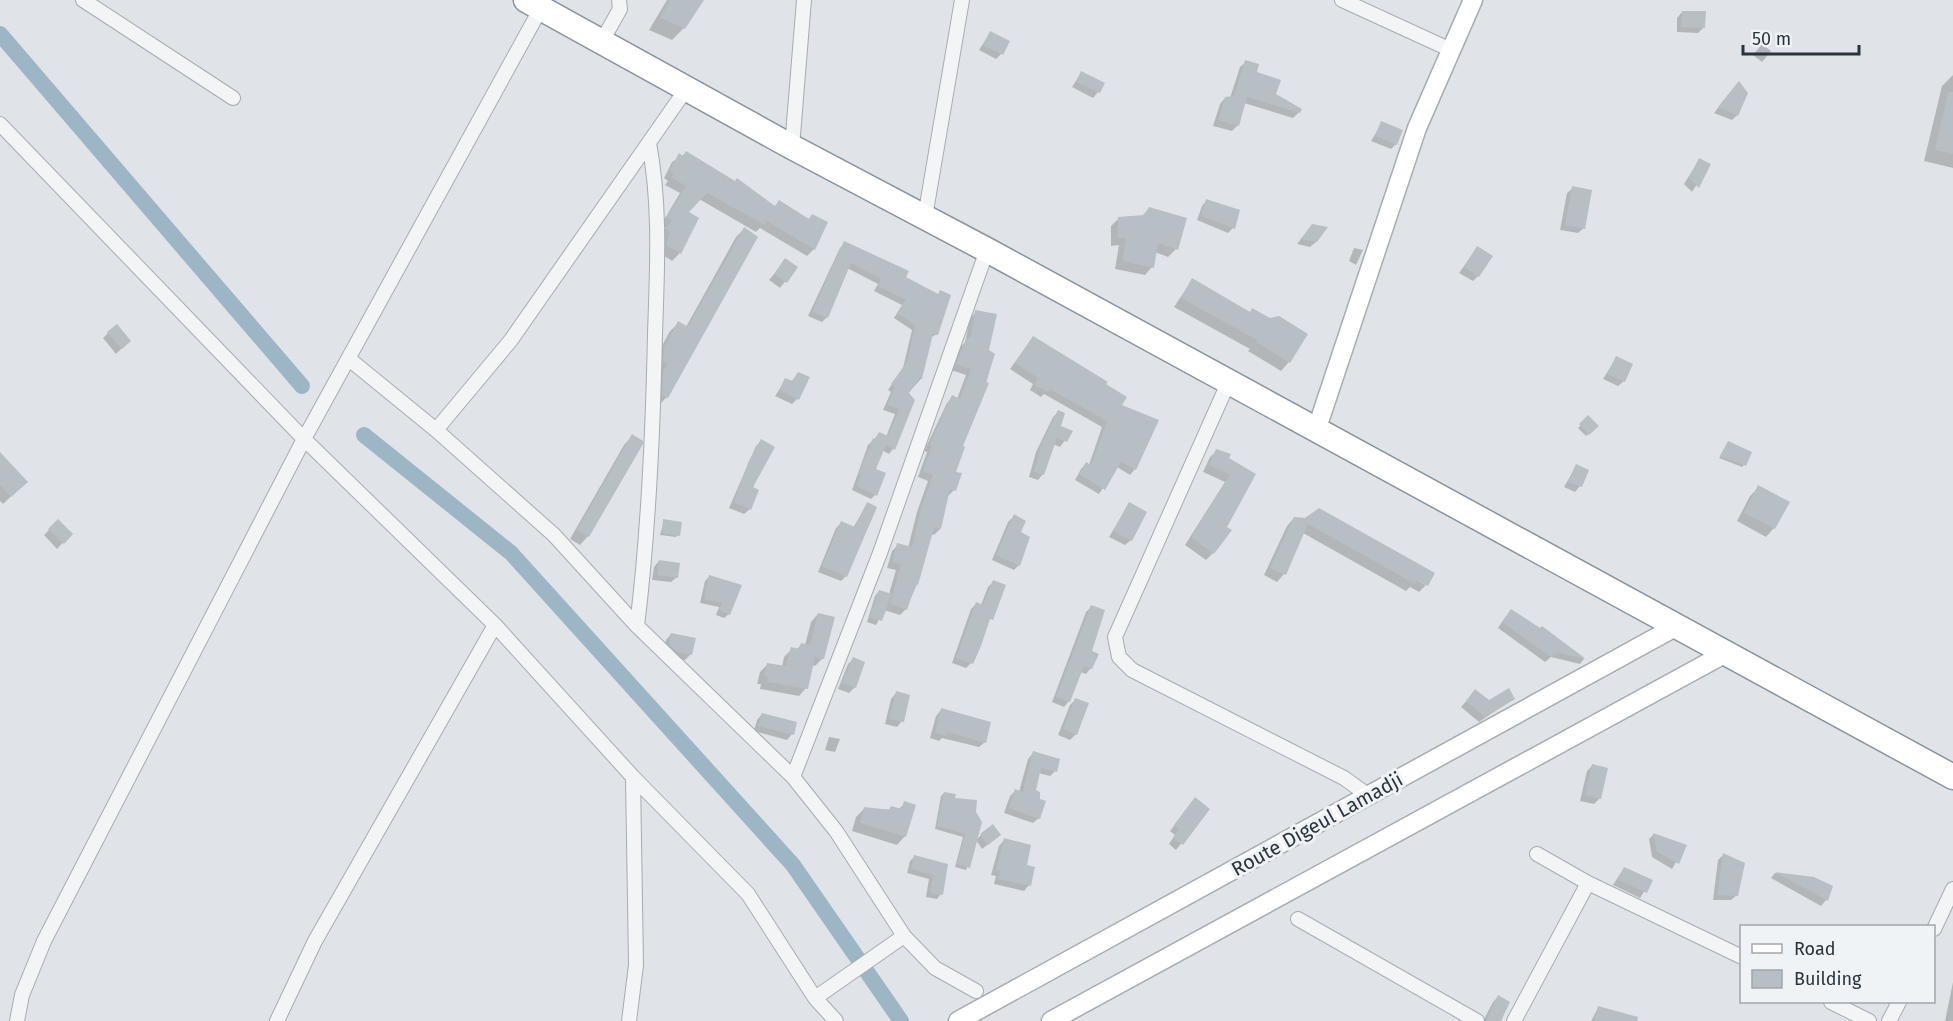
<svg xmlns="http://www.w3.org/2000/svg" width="1953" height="1021" font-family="'Fira Sans',sans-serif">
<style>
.shadow{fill:#0003}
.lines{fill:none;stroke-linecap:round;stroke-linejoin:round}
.canal{stroke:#9db6c6;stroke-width:16}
.building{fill:#b7bec4}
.street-casing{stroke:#a5acb2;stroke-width:16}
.secondary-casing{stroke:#a5acb2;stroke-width:21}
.highway-casing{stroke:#88949d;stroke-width:27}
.street{stroke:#f2f4f6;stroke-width:14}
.secondary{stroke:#fff;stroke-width:18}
.highway{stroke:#fff;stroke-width:24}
.labels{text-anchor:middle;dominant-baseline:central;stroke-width:6;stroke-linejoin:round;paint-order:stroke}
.street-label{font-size:20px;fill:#29343e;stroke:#eff3f5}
</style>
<rect width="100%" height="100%" fill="#e0e4e8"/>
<path class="shadow" d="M667,0H702L684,28L672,40L649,30Z
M1682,12L1704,27L1698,33L1677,32V18Z
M990,33L1001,54L996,59L979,50Z
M1762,44L1771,51L1762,62L1753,55Z
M1246,62L1275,95L1299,112L1293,118L1244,103L1237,126L1232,131L1213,126L1220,104L1225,98H1230L1240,67Z
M1081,73L1098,92L1093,98L1072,87Z
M1953,75V168L1924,161L1942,86Z
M1738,83L1737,115L1732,120L1714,113Z
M1382,123L1396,144L1391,149L1371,141Z
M686,153L774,207L808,220L812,215L814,249L807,256L760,228L756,232L699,199L687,212L697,218L679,254L672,261L660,253L664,240L660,236L666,228L661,225L680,193L665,185L668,181L664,178L672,162Z
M1699,160L1709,165L1692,192L1684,184Z
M1573,188L1584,228L1578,233L1560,230L1567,193Z
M1206,201L1233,228L1228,233L1197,220L1202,206Z
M1150,208L1185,219L1176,249L1168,257L1155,252L1152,267L1145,275L1115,269L1119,245L1111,246V226L1119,218L1142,216Z
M1312,225L1316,242L1310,247L1297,244Z
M744,229L667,397L659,405L655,382L661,372L656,369V357L670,331L679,323L686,327L736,237Z
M845,243L904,277L937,334L930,338L921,379L908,393L913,400L893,449L889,454L882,450L874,469L875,495L871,499L852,490L868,445L880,433L886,437L895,414L883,410L891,392L888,390L903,368L912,330L894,318L902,305L874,291L878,284L847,268L827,317L822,322L808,316L840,248Z
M1354,248L1363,250L1356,265L1349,261Z
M1477,248L1478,276L1473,281L1459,273Z
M786,260L796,268L780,288L769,280Z
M1192,280L1250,313L1306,335L1289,362L1281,371L1248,351L1250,349L1174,307Z
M976,312L988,351L993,354L983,397L961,447L955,472L954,490L948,496L940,529L934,535L930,534L917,584L906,609L900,615L884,610L876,625L867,622L875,596L879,591L889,594L896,570L887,568L892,551L898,545L908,548L917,512L928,481L918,477L927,452L924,451L947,403L952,397L957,399L966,375L951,370L960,348L965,342L970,318Z
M108,333L124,346L116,354L103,338Z
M1033,337L1104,384L1120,406L1135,469L1130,475L1117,467L1099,494L1075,480L1081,469L1086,464L1089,465L1102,427L1044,394L1041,397L1030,390L1033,384L1010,369Z
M1617,357L1624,381L1618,386L1603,379Z
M798,373L797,399L792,404L775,396L786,380L791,382Z
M1058,412L1059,426L1071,432L1060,447L1053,444L1043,474L1038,480L1029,477L1036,452L1053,417Z
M1588,417L1597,426L1586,436L1578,428Z
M632,436L588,536L580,545L570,539L624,445Z
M761,441L750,509L744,514L729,508L756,446Z
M1728,443L1744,465L1742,467L1719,458Z
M1217,451L1254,475L1213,553L1206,560L1185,545L1225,482L1203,472L1210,457Z
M1576,466L1580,486L1575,492L1564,487Z
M0,471L26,482L3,504L0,501Z
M1759,487L1774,528L1766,537L1737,521L1750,496Z
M867,504L846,576L841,581L818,572L836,528L841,523L853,528Z
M1129,504L1131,540L1125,545L1109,537Z
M1014,516L1019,565L1014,570L992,560L1008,522Z
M1294,518L1305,520L1426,585L1419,592L1410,587L1406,591L1303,533L1284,574L1277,582L1264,575L1287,526Z
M58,521L71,534L57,549L44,535Z
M664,521L678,535L676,537L660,535Z
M659,561L677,577L671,582L652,580L654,567Z
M709,577L729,614L724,618L716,615L719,607L700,603L705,581Z
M993,582L1004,586L971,663L966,668L952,663L971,609L976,604L981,605L988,587Z
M1091,607V668L1086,674L1080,672L1069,701L1064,707L1052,702L1086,612Z
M818,614L823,658L815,666L811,665L806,688L799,696L760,689L761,684H757L760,672L767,665L782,667L784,657L792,649L796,650L802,644L805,645L811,622Z
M1506,616L1540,630L1542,628L1584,659L1580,664L1551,657L1545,662L1498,628Z
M671,634L691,654L685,660L671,657L664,650L666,640Z
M853,659L855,687L849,693L838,689L848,664Z
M896,693L902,721L897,727L885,724L891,699Z
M1470,697L1489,702L1513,699L1479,722L1461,707Z
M1075,700L1076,734L1070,740L1058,735L1070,705Z
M941,710L985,742L979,747L942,738L939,741L930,738L936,716Z
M762,714L792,734L787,740L754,731L757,720Z
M829,737L840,739L835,752L825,750Z
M1033,753L1055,771L1050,776L1038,773L1034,791L1039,818L1033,823L1004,813L1010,796L1015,791L1019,792L1028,759Z
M1592,766L1600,798L1594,804L1580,801L1587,771Z
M944,793L974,813L976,840L981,835L991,842L982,849L976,840L966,870L955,867L963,837L935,829L941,796Z
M905,803V836L897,845L852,831L856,817L865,808L898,810Z
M1190,805L1208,810L1176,850L1169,844L1175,835L1170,831Z
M1654,834L1685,846L1672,869L1652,857L1649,839Z
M1004,840L1025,866L1029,885L1024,891L994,884L996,876L991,875L999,846Z
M1723,855L1737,895L1731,900H1713L1718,860Z
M914,857L946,865L941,894L937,899L926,897L929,879L907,873L910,861Z
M1624,868L1651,881L1640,898L1613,885Z
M1775,873L1814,879L1831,887L1826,900L1821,906L1771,878Z
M1953,982V1021H1945Z
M1498,997L1499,1021H1483L1493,1002Z
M1598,1008L1615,1016L1639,1021H1591Z"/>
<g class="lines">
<path class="canal" d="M0,34L302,386
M364,435L511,553L793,865L901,1021"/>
</g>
<path class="building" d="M670,0H704L685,29L660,18Z
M1682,11H1706L1705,28L1681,27Z
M990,31L1010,41L1003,55L983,45Z
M1245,60L1259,64L1257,72L1281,80L1276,94L1302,109L1300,113L1247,97L1239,126L1218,120L1225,97L1234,96Z
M1081,71L1105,83L1100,93L1076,82Z
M1739,81L1748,93L1738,116L1718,107Z
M1948,92H1953V154L1935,150Z
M1381,121L1403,130L1397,145L1375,136Z
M686,151L735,181L737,178L775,206L779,200L809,219L812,214L828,222L815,250L767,221L765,225L707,193L689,212L699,218L681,254L666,245L670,233L666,228L672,220L667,217L686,186L671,177L674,173L670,170L679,153L683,156Z
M1699,158L1711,164L1699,188L1689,178Z
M1572,186L1592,190L1585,229L1565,225Z
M1206,199L1240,210L1235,229L1201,216Z
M1149,207L1187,218L1178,250L1158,243L1154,268L1122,261L1126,238H1118V217L1144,215Z
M1312,224L1328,227L1317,242L1301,239Z
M744,227L758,237L668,398L662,395L663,372L668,363L663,361L664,348L678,321L688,327Z
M844,241L909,271L906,277L938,294L940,290L951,295L938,335L933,334L922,379H919L909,393L915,400L895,450L886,445L876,469L886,473L877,496L856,486L861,475L858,474L873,438L875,439L879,432L888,436L899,409L887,405L895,387L891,384L907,362L915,325L897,313L906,300L878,286L881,279L851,263L828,318L812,312Z
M1477,246L1493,256L1479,277L1464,267Z
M785,258L798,267L787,283L774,274Z
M1192,278L1250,312L1252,308L1270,318L1279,316L1308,334L1290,363L1256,342L1257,340L1181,298Z
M975,310L997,314L989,350L995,354L986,382L989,383L963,446L965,447L956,472L962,473L956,491L950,489L941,529L934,528L918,585L916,584L907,610L890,604L901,564L892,562L897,543L912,547L922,505L933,475L923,471L932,446L929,445L952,395L960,399L971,369L956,364L966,340L971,336Z
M117,324L131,341L122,349L107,332Z
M1033,336L1108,382L1106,384L1127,397L1122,405L1159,420L1136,470L1121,462L1105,490L1079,474L1086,462L1091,465L1107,421L1050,389L1048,392L1034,385L1038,378L1015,363Z
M1616,356L1633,364L1625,382L1607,374Z
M798,372L810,377L799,400L779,390L785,378L793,381Z
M1058,410L1065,413L1061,426L1073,431L1067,442L1057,438L1044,475L1034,472L1041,445Z
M1588,415L1599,426L1589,435L1579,424Z
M632,434L643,441V444L589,537L577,530Z
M761,439L775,447L753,487L759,490L751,510L734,502L748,463Z
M1728,441L1752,452L1746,466L1720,456Z
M1216,449L1231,454L1229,458L1256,474L1227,527L1232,530L1214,554L1191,537L1230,475L1209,465Z
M0,452L28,482L11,497L0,485Z
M1576,464L1589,470L1582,487L1568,482Z
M1758,485L1790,502L1775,529L1744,513Z
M867,502L877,507L847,577L822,566L841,521L855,527Z
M1129,502L1147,512L1132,541L1113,531Z
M1319,508L1435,573L1428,586L1417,580L1415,584L1308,524L1286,575L1270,568L1294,517L1305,518Z
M1014,514L1026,521L1021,532L1030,537L1020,566L996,555Z
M58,519L73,534L64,544L48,529Z
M663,519L682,522L680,536L662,533Z
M659,560L680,563L678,578L657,575Z
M709,575L742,585L730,615L719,610L722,603L704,599Z
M993,580L1006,585L993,620L990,619L981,646L973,664L956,658L976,602L983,605Z
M879,590L892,594L882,621L870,617Z
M1091,605L1105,610L1092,651L1099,654L1092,669L1084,666L1070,702L1056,697Z
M1511,609L1540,628L1542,626L1586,659L1558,653L1551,657L1502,622Z
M818,613L835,617L824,659L815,657L808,689L767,682L768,677L764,676L767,663L786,666L791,647L799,649L801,643L810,645Z
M671,633L696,638L692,655L677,652L669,644Z
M853,657L865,662L856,688L842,683Z
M1509,688L1515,699L1485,717L1466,701L1475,689L1489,700Z
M896,691L910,695L904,722L889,719Z
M1075,698L1089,703L1077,735L1063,729Z
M941,708L991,722L986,743L947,732L946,736L935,733Z
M762,713L797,722L794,735L758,726Z
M1033,751L1060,759L1057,772L1041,768L1036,790L1040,792V799L1046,801L1040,819L1009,808L1015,789L1023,792Z
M1592,764L1608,768L1601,799L1585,795Z
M944,792L956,794L955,798L977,800L976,812L982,822L970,868L957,864L965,834L937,826Z
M1195,797L1210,809L1183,845L1173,838L1179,829L1174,825Z
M904,801L916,805L906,837L860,823L864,807L889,810L891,806L902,809Z
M993,824L1001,835L988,845L980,834Z
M1653,833L1687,845L1679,864L1657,852Z
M1004,838L1031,845L1027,865L1035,867L1031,886L998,879L1000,871L996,870Z
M1723,853L1745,863L1738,896L1717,895Z
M914,855L948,864L943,895L930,893L933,875L911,869Z
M1624,867L1653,880L1647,893L1618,880Z
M1775,872L1814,877L1833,886L1828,901Z
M1498,995L1510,1002L1501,1021H1486Z
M1598,1006L1638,1017L1637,1021H1594Z"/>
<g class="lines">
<defs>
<path id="street" d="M83,0L233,98
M1342,0L1451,50
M602,41L620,9L619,0
M0,124L304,439L495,625L633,777L748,894L815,998L836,1021
M792,147L804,0
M925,217L962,0
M349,359L436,430L554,535L637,626L793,777L836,831L904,936L935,968L976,991
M1229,381L1115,637L1119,657L1132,670L1344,778L1369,796
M436,430L511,340L687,88
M637,626C649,529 653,432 655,334C657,270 661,207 649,143
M793,777L880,553L987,250
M1537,854L1588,883L1742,957
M1298,919L1477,1021
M1934,929L1953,889
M815,998L904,936
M1831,1002L1869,1021
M17,1021L22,995L44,941L304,439L541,8
M277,1021L315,941L495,625
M629,1021L636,965L633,777
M1514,1021L1588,883
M1889,1021L1899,1002"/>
<path id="secondary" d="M1316,431L1417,128L1473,0
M958,1021L1677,626
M1051,1021L1726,653"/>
<path id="highway" d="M526,0L792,147L987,250L1953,777"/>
</defs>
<use href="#street" class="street-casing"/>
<use href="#secondary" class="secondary-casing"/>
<use href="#highway" class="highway-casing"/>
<use href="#street" class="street"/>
<use href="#secondary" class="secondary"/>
<use href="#highway" class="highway"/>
</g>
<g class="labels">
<g class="street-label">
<text transform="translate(1317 824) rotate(-29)">Route Digeul Lamadji</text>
</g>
</g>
<rect x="1740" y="925" width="195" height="78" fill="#eff3f5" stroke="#a0a7ac" stroke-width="1.5"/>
<rect x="1752" y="944" width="30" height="9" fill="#ffffff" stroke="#a0a7ac" stroke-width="1.5"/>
<text x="1794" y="955" font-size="18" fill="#29343e">Road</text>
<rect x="1752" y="970" width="30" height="18" fill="#b7bec4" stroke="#a0a7ac" stroke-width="1.5"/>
<text x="1794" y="985" font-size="18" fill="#29343e">Building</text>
<path d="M1743 45v9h116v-9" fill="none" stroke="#29343e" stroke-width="3"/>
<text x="1752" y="45" font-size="18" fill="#29343e" stroke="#eff3f5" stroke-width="4.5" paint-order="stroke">50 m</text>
</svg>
